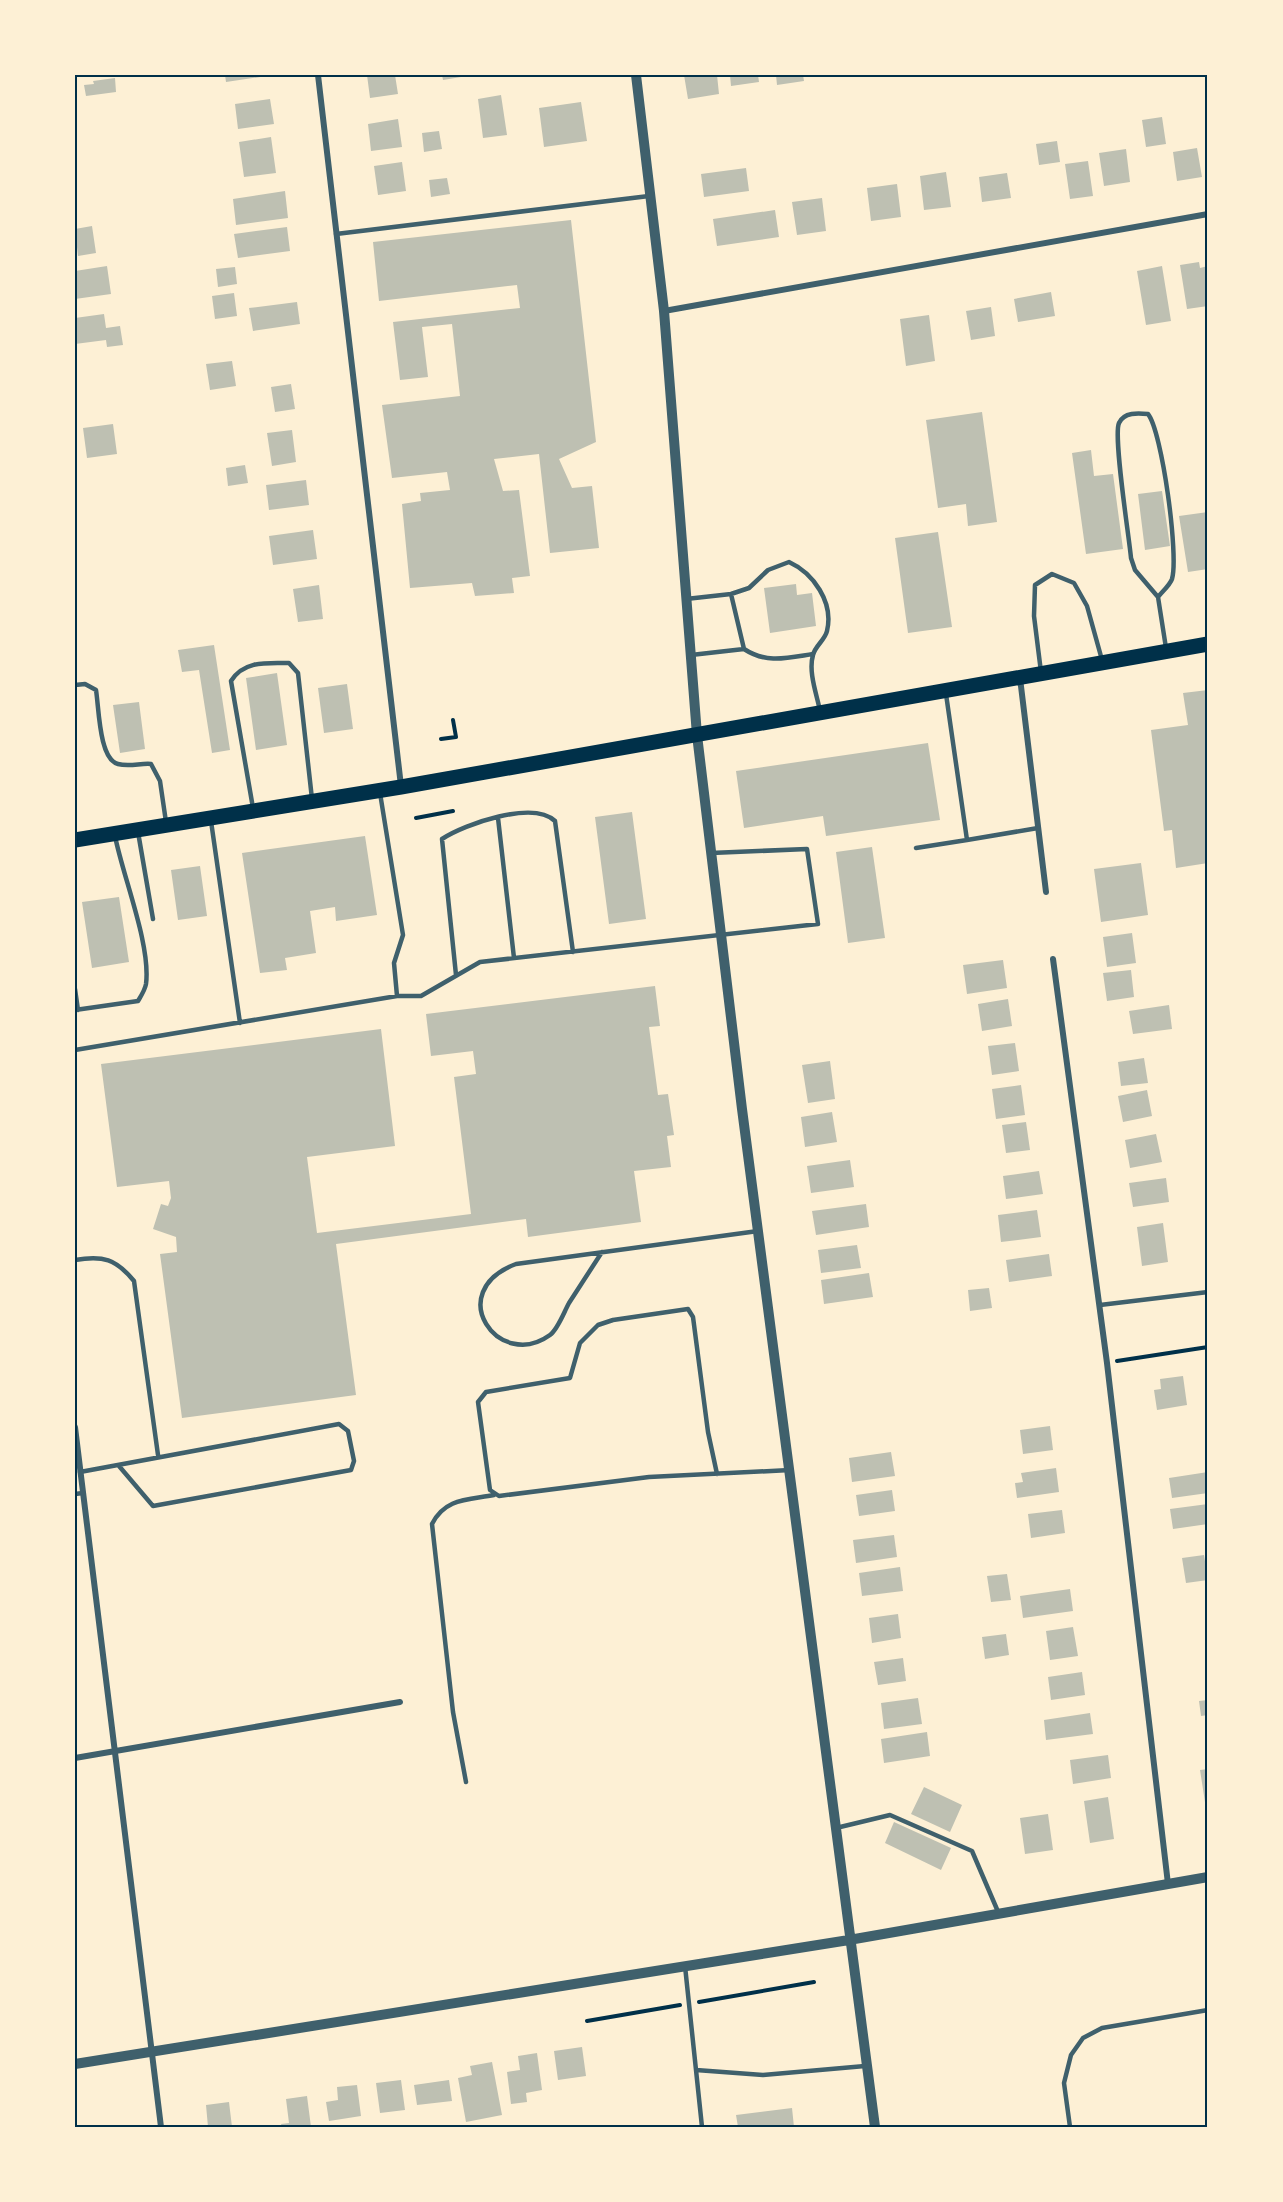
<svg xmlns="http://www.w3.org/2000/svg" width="1283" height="2202" font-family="Poppins,sans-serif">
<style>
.building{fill:#bec0b2}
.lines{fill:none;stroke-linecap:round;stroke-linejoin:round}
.path{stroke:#003049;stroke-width:4}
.service{stroke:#3f606c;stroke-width:4.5}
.minor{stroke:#3f606c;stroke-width:6}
.tertiary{stroke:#3f606c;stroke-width:10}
.primary{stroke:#003049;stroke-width:15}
.neatline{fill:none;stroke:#003049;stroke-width:2}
</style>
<rect width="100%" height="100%" fill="#fdf0d5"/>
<path class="building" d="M225,75H267V76L226,82Z
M367,75H395L398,94L370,98Z
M442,75H461V77L443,80Z
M684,75H717L719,94L688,99Z
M730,75H758L759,82L731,86Z
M776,75H803L804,81L777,85Z
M115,78L116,92L86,96L84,85L94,84L93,81Z
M501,95L507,135L483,138L478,99Z
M270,99L274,124L238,129L235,104Z
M581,102L587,141L544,147L539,108Z
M1162,117L1166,144L1146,147L1142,120Z
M398,119L402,147L371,151L368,124Z
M439,131L442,149L424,152L422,133Z
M271,137L276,173L244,177L239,142Z
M1057,141L1060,162L1039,165L1036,144Z
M1197,148L1202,177L1177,181L1173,152Z
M1126,149L1130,182L1104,186L1099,153Z
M1088,161L1093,196L1070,199L1065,164Z
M402,162L406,191L378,195L374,166Z
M746,168L749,191L704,197L701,174Z
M946,172L951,207L924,210L920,176Z
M1007,173L1011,198L982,202L979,177Z
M447,178L450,194L431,197L429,180Z
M897,184L901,217L871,221L867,188Z
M285,191L288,218L236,225L233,199Z
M822,198L826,231L797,235L792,202Z
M775,210L779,237L717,246L713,219Z
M571,220L596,442L559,459L572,488L592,486L599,548L550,553L539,454L494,459L503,491L519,490L530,576L512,578L514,593L475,596L472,583L410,588L402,504L421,501L420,493L450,490L447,472L392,478L382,405L460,396L452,324L422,327L428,377L400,380L393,322L520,308L517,285L379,301L373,242Z
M92,226L96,253L78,256L75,229Z
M287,227L290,251L238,258L234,234Z
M1199,262L1200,268L1208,266V306L1187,309L1180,265Z
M107,266L111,294L75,299V271Z
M1162,266L1171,321L1146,325L1137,271Z
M235,267L237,284L218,287L216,269Z
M1051,292L1055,316L1018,322L1014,299Z
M234,293L237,316L215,319L212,296Z
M297,302L300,324L253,331L249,308Z
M991,307L995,336L971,340L966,311Z
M104,314L106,328L120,326L123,345L107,347L106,340L75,344V318Z
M929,315L935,361L906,366L900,319Z
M232,361L236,386L210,390L206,364Z
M291,384L295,409L275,412L271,387Z
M982,412L997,522L968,526L966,504L938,508L926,420Z
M113,424L117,454L87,458L83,428Z
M292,430L296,462L272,466L267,433Z
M1091,450L1094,476L1113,474L1123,549L1086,554L1072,453Z
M245,465L248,483L228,486L226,468Z
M306,480L309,505L269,510L266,485Z
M1162,491L1170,546L1145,550L1138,494Z
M1208,512V569L1188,572L1179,516Z
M313,530L317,559L273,565L269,536Z
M938,532L952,627L908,633L895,538Z
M796,584L797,595L812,593L816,626L770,633L764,588Z
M319,585L323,619L298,622L293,589Z
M214,645L230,750L212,753L199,670L182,672L178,650Z
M277,673L287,745L256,750L246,678Z
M347,684L353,729L324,733L318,688Z
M1208,690V863L1176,868L1172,830L1164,831L1151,730L1188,725L1183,693Z
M139,702L145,749L120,753L113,705Z
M928,743L940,820L826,836L823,816L744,828L736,771Z
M632,812L646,919L609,924L595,817Z
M365,836L377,915L336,921L335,907L310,911L316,953L285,958L287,970L260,973L242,853Z
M872,847L885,938L848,943L836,852Z
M1141,863L1148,915L1101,922L1094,869Z
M200,866L207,916L178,920L171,870Z
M119,897L129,962L92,968L82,902Z
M1132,933L1136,963L1107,967L1103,937Z
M1003,960L1007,988L967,994L963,965Z
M1131,970L1134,997L1107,1001L1103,973Z
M655,986L660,1026L649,1027L658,1095L668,1094L674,1135L667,1136L671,1167L634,1171L641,1222L528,1237L526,1219L336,1244L356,1395L182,1418L160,1254L177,1252L176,1237L153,1229L161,1204L168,1206L171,1198L169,1181L117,1187L101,1064L381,1029L395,1146L307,1157L317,1233L471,1214L454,1077L476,1074L473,1051L431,1056L426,1014Z
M1008,999L1012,1026L982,1031L978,1004Z
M1169,1005L1172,1029L1133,1034L1129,1011Z
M1015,1043L1019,1071L992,1075L988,1046Z
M1144,1058L1148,1083L1121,1086L1118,1062Z
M830,1061L835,1099L808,1103L802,1065Z
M1021,1085L1025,1115L996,1119L992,1089Z
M1147,1090L1152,1116L1123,1122L1118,1096Z
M832,1112L837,1142L805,1147L801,1117Z
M1026,1122L1030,1150L1006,1153L1002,1125Z
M1156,1134L1162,1162L1130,1168L1125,1140Z
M850,1160L854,1187L811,1193L807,1166Z
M1039,1171L1043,1194L1006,1199L1003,1176Z
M1166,1178L1169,1202L1133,1207L1129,1183Z
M866,1204L869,1227L816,1235L812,1211Z
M1037,1210L1041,1237L1001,1242L998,1215Z
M1163,1223L1168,1262L1142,1266L1137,1227Z
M857,1245L861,1268L821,1273L818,1250Z
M1049,1254L1052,1276L1009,1282L1006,1260Z
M869,1273L873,1297L824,1304L821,1280Z
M989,1288L992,1308L970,1311L968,1290Z
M1183,1376L1187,1405L1157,1410L1154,1390L1161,1389L1160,1379Z
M1050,1426L1053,1450L1023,1454L1020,1430Z
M891,1452L895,1476L852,1482L849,1458Z
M1056,1468L1059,1492L1017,1498L1015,1483L1023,1482L1021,1473Z
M1208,1472V1493L1172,1498L1169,1478Z
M892,1490L895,1511L859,1516L856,1495Z
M1208,1504V1524L1173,1529L1170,1509Z
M1062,1510L1065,1533L1031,1538L1028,1514Z
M894,1535L897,1557L856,1563L853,1540Z
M1204,1555L1208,1580L1186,1583L1182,1558Z
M900,1567L903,1591L862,1596L859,1573Z
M1007,1574L1011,1600L991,1602L987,1576Z
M1070,1589L1073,1611L1023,1618L1020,1596Z
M898,1614L901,1638L872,1643L869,1618Z
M1073,1627L1078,1656L1050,1660L1046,1631Z
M1006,1634L1009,1655L985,1659L982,1637Z
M903,1658L906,1681L878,1685L874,1662Z
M1082,1672L1085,1695L1051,1700L1048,1677Z
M918,1698L922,1724L884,1729L881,1703Z
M1208,1700V1715L1201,1716L1199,1701Z
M1090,1713L1093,1734L1046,1740L1044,1720Z
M927,1732L930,1756L884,1763L881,1739Z
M1108,1755L1111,1778L1073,1784L1070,1760Z
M1208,1769V1815H1207L1200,1770Z
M924,1787L962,1805L950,1832L911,1814Z
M1108,1797L1114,1839L1090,1843L1084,1801Z
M1048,1814L1053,1850L1025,1854L1020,1818Z
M894,1822L951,1848L941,1870L885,1843Z
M582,2047L586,2076L558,2080L554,2051Z
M537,2053L542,2090L526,2093L527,2102L511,2104L507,2072L520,2070L518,2056Z
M492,2062L502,2115L466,2122L458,2078L472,2075L470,2066Z
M401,2080L405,2110L380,2113L376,2083Z
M449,2080L452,2101L417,2105L414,2085Z
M357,2085L361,2116L329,2121L326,2102L338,2100L337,2087Z
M307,2096L311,2127H282L281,2124L289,2123L286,2099Z
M229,2102L232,2127H208L206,2105Z
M792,2108L794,2127H738L736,2115Z"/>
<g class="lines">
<path class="path" d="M441,739L456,737L453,720
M416,818L453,811
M1117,1361L1208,1347
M699,2002L814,1982
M587,2021L680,2005"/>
<path class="service" d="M336,234L649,196
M731,594L744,649C767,664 787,658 813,654
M1158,597C1162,592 1170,585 1172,579C1179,556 1162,431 1148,414C1138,413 1124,412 1119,423C1113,436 1129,536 1131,558L1135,570L1158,597L1166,648
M686,599L731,594L749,588L768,570L789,562C813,573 834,602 827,631C825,640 815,646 813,655C808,672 817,695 820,711
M691,655L744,649
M1041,672L1034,616L1035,585L1052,574L1074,583L1087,606L1102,660
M75,685L85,684L96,690C99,708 99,759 118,764C129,767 141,763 151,764L160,781L166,822
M946,694L967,840L1038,828
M380,793L403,935L394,963L397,996
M253,808L231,681C244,660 268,663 289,663L298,673L312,799
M498,818L514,958
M211,821L240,1023
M138,832L153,919
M916,848L967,840
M456,975L442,839C465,824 533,800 555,821L573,952
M75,989L78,1010
M75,1010L138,1001C141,996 145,990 146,984C151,945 123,877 115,836
M75,1050L397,996H421L480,962L818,924L807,849L711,853
M602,1252C591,1269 580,1286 569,1303C564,1312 558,1329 550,1335C499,1372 442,1292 516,1264L758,1231
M75,1260C103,1255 116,1259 134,1281L158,1455
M1100,1305L1208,1292
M80,1472L339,1424L348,1431L354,1461L351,1470L153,1506L119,1466
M717,1474L708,1432L693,1317L688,1309L613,1320L598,1325L580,1343L570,1378L486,1392L478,1402L490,1490L499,1496L649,1477L790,1470
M75,1494L83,1493
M466,1782L453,1712L432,1524C445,1498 468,1500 494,1495
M836,1828L890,1815L972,1851L999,1914
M685,1966L696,2070L763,2075L865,2066
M696,2070L702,2127
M1070,2127L1064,2083L1071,2055L1083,2038L1102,2028L1208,2010"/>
<path class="minor" d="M318,75L401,786
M664,311L1208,214
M1020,678L1046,892
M1053,959L1107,1363L1168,1884
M75,1427L161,2127
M75,1758L400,1702"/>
<path class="tertiary" d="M636,75L664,311L697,735L742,1109L875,2127
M75,2064L849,1940L1208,1877"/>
<path class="primary" d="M75,840L401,787L1208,644"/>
</g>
<rect width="1283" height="2202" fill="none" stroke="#fdf0d5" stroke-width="153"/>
<rect x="76" y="76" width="1130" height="2050" class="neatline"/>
</svg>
